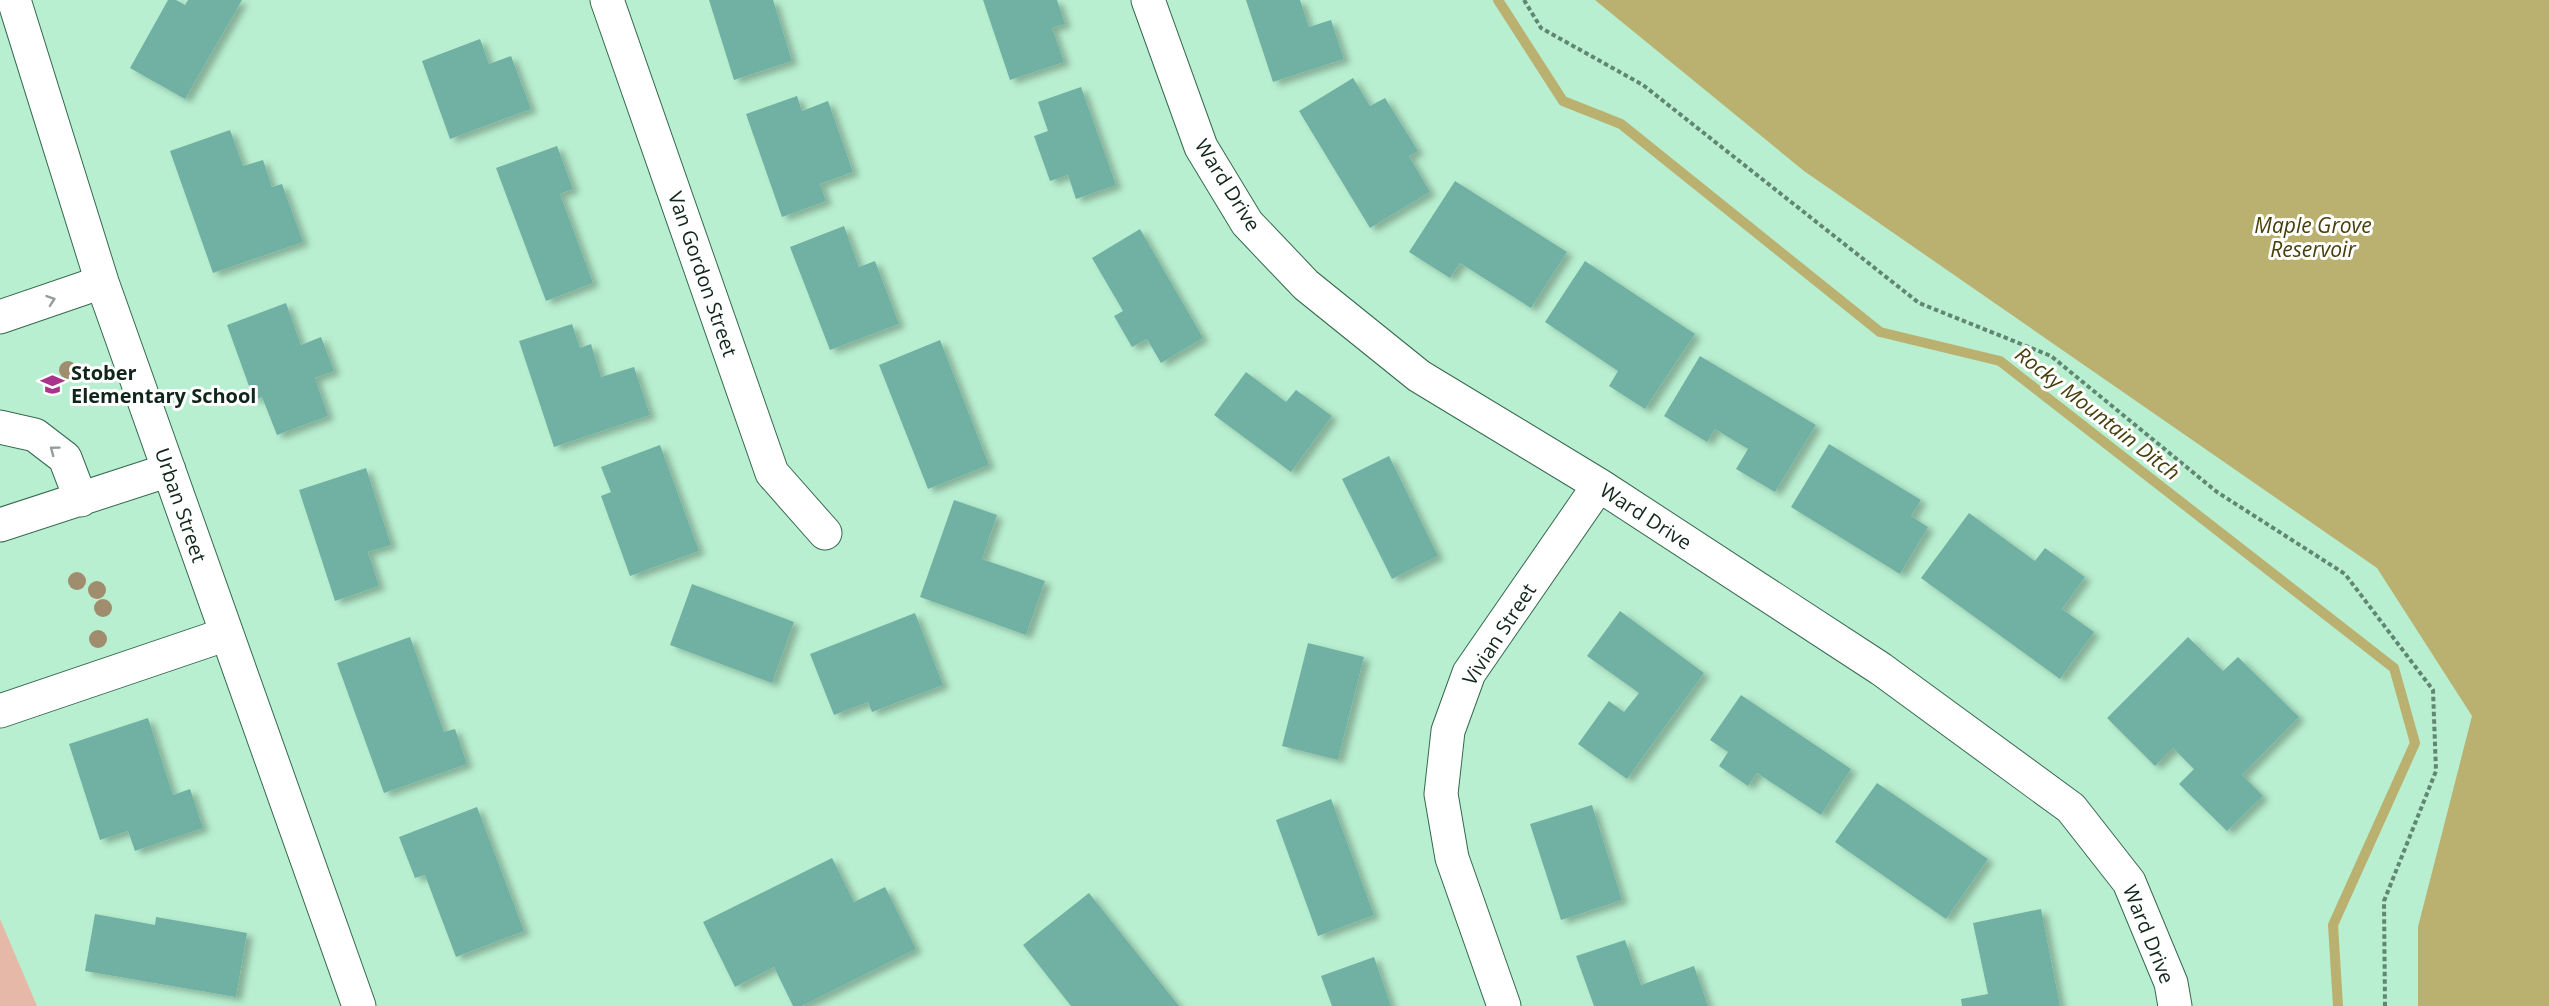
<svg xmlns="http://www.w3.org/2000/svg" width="2549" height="1006" font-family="'Open Sans',sans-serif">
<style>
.green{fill:#e6b8a8}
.water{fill:#bab06f}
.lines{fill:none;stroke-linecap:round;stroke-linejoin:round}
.stream{stroke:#bab06f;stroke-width:10}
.building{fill:#70b1a4;filter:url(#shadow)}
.minor-casing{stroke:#36694f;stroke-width:35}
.path{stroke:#618671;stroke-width:4;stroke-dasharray:4.5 3;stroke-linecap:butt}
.minor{stroke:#fff;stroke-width:33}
.tree{fill:#9f8d6e}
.oneway{stroke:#949d98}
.labels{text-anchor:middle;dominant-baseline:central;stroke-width:6;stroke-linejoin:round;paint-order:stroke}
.street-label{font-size:20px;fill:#11261b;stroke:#fff}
.poi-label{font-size:20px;font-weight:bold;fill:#11261b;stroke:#fff;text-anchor:start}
.water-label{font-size:21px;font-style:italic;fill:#48400c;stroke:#fff}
</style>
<defs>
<filter id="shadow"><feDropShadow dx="6" dy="4" stdDeviation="3" flood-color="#0004"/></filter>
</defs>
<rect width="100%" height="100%" fill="#b8efd0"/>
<path class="green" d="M0,919L37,1006H0Z"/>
<path class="water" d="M1595,0H2549V1006H2418V927L2472,716L2377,568L1804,171Z"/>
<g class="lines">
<path class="stream" d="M1498,0L1563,101L1621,124L1880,332L2000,361L2394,668L2415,743L2333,925L2338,1006"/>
</g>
<path class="building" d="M168,0H176L185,5L188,0H242L185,99L130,68Z
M709,0H773L792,61L734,80Z
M983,0H1057L1065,24L1052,28L1064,62L1010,80Z
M1246,0H1300L1309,27L1331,20L1344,59L1273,82Z
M480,39L489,64L511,56L531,109L450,139L422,61Z
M1353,78L1370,106L1385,98L1418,151L1409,156L1430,192L1370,228L1299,111Z
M1081,87L1116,185L1076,199L1068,175L1050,181L1034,136L1048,131L1038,102Z
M797,96L802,111L828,101L853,172L820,184L826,201L782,217L746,114Z
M230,130L243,166L263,160L272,187L282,184L303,242L213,273L170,151Z
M557,146L573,189L560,194L593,283L546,301L496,168Z
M1455,181L1567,252L1531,308L1460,263L1450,278L1409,252Z
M844,226L859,267L875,261L899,324L830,350L790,247Z
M1140,229L1203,338L1161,363L1147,339L1132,347L1114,316L1123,311L1092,258Z
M1585,261L1695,334L1645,409L1609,386L1618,371L1545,322Z
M286,303L301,345L321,337L334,371L315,378L328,416L277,435L262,397L254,400L227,325Z
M572,324L580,348L591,344L601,377L634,367L650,415L554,447L519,341Z
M940,340L989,465L928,489L879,365Z
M1700,356L1816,425L1775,492L1736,469L1748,449L1715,429L1707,442L1664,416Z
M1246,372L1286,402L1296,390L1332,416L1291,472L1214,415Z
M1829,444L1921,500L1911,516L1928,527L1900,574L1791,507Z
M660,445L699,551L630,576L601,496L611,492L601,467Z
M1389,456L1438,556L1392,579L1342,479Z
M366,468L391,545L368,552L379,586L335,601L299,490Z
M954,500L997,515L982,559L1045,581L1026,635L920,597Z
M1969,513L2035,561L2045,548L2085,577L2062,609L2094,632L2060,679L1921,578Z
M692,584L794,622L772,683L670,645Z
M1620,611L1704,673L1627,779L1578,744L1609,701L1624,712L1639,693L1587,656Z
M915,613L943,685L872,712L868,702L834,715L810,654Z
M410,637L444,732L455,729L467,764L384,793L337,663Z
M2188,637L2223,671L2238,657L2299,717L2242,775L2263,796L2227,831L2179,784L2194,769L2173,748L2155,766L2107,718Z
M1308,643L1364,657L1338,760L1282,746Z
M1741,695L1851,769L1821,815L1757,773L1748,786L1719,766L1728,752L1710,740Z
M148,718L173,795L190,789L203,828L135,851L128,831L100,840L69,744Z
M1877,783L1988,859L1946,919L1835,842Z
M1331,799L1374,915L1318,936L1276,820Z
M1592,805L1622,900L1561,920L1530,824Z
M477,807L524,931L456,957L425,875L415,878L399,837Z
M832,858L854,902L885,887L916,949L802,1006H793L774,967L735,987L703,922Z
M1089,893L1179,1006H1071L1023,945Z
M2041,909L2060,1006H1962L1961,999L1988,994L1973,923Z
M95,914L155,925L156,917L247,933L236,997L85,971Z
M1625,940L1641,985L1694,966L1708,1006H1594L1576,956Z
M1374,957L1391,1006H1332L1321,976Z"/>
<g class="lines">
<defs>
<path id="minor" d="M14,0L102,282L359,1006
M607,0L772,473L825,533
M1148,0L1201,147L1247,223L1306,285L1419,376L1599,485L1881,669L2071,808L2129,882L2171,983L2175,1006
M0,317L102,282
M0,427L35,435L65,458L81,500
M0,525L169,470
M0,711L227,634
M1504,1006L1452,858L1441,794L1448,731L1469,673L1599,485"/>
</defs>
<use href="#minor" class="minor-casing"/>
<path class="path" d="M1524,0L1541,28L1643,85L1919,303L2051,356L2217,492L2345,574L2433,690L2436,771L2384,901L2385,1006"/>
<use href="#minor" class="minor"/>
</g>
<g class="tree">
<circle cx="68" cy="370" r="9"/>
<circle cx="77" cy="581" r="9"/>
<circle cx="97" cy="590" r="9"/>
<circle cx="103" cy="608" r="9"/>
<circle cx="98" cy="639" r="9"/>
</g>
<defs><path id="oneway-chevron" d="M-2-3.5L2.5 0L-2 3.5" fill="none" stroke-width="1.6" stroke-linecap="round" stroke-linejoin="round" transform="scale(1.5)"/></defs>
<g class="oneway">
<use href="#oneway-chevron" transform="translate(51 300) rotate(-19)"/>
<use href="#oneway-chevron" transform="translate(54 450) rotate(-143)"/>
</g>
<defs>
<symbol id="school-bare" viewBox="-9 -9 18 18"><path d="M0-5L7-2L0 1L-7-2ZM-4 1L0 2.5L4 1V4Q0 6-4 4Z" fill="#aa348b" stroke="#fff" stroke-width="2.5" paint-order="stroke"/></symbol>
</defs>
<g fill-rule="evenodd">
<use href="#school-bare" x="36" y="368" width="33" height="33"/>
</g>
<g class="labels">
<g class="street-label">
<text transform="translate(1228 185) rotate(58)">Ward Drive</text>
<text transform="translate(703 274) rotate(71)">Van Gordon Street</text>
<text transform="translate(181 505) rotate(71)">Urban Street</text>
<text transform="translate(1646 516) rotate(33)">Ward Drive</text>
<text transform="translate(1499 634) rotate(-57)">Vivian Street</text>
<text transform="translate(2149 934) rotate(68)">Ward Drive</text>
</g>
<g class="poi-label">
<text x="71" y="372">Stober<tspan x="71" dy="23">Elementary School</tspan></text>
</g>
<g class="water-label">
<text x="2313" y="225">Maple Grove<tspan x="2313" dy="24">Reservoir</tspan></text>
<text transform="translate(2098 413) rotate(38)">Rocky Mountain Ditch</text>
</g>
</g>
</svg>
